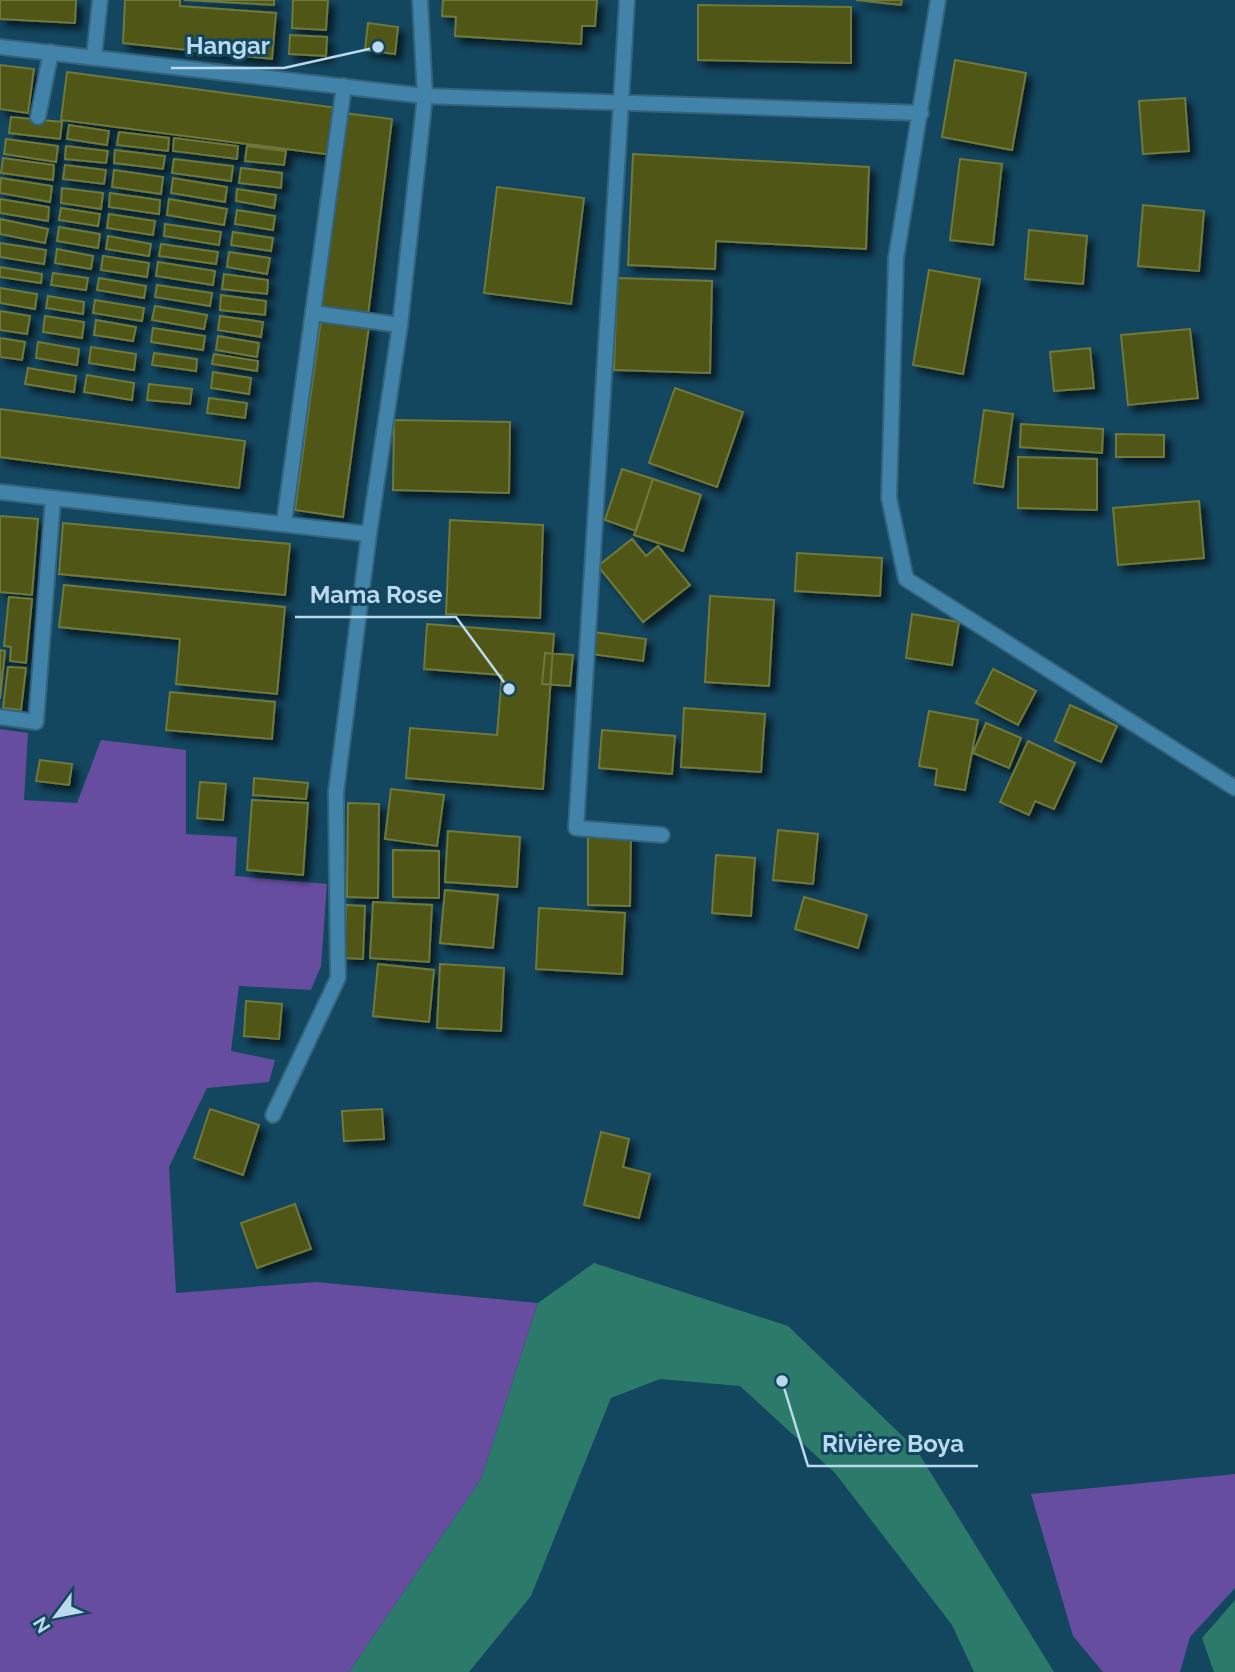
<svg xmlns="http://www.w3.org/2000/svg" width="1235" height="1672" font-family="Raleway,sans-serif">
<style>
.green{fill:#664da0}
.water{fill:#2c7a69}
.building{fill:#4f5617;stroke:#70783a;stroke-width:2;filter:url(#shadow)}
.lines{fill:none;stroke-linecap:round;stroke-linejoin:round}
.lane-casing{stroke:#34637b;stroke-width:18}
.street-casing{stroke:#34637b;stroke-width:18}
.lane{stroke:#4284a9;stroke-width:14}
.street{stroke:#4284a9;stroke-width:14}
.leader{fill:none;stroke:#bad9ed;stroke-width:2.5}
.callout-dot{fill:#bad9ed;stroke:#13465f;stroke-width:2.5}
.callout-label{font-size:24px;text-anchor:middle;font-weight:bold;fill:#bad9ed;stroke:#13465f;stroke-width:6;stroke-linejoin:round;paint-order:stroke}
</style>
<defs>
<filter id="shadow"><feDropShadow dx="6" dy="6" stdDeviation="3.5" flood-color="#0009"/></filter>
</defs>
<rect width="100%" height="100%" fill="#13465f"/>
<path class="green" d="M0,729L28,733L24,800L77,803L101,740L186,750V834L237,837L235,876L327,884L321,966L311,990L239,986L231,1051L275,1060L269,1082L207,1088L169,1167L176,1293L316,1282L538,1303L481,1479L349,1672H0Z
M1235,1474V1588L1190,1637L1180,1672H1103L1073,1636L1031,1494Z"/>
<path class="water" d="M594,1263L788,1326L916,1449L1054,1672H974L952,1625L835,1473L740,1386L660,1379L611,1398L531,1596L469,1672H349L481,1479L538,1303Z
M1235,1600V1672H1214L1202,1638Z"/>
<path class="building" d="M0,0H76L75,23L0,19Z
M125,0H180V6L276,13L272,59L123,43Z
M184,0H274V5Z
M293,0H328L326,30L292,28Z
M443,0H597L595,26H582L581,44L455,36L456,17L442,16Z
M856,0H902L901,5Z
M698,5L851,7V63L698,60Z
M368,23L398,27L395,54L365,50Z
M290,35L327,37L326,56L289,54Z
M955,60L1026,73L1012,150L942,137Z
M0,65L34,69L28,113L0,109Z
M67,72L338,108L332,155L61,120Z
M1185,98L1189,151L1143,154L1139,101Z
M344,113L392,119L368,316L320,310Z
M11,117L62,122L60,139L9,133Z
M69,125L109,131L107,145L67,139Z
M119,132L169,138L168,151L117,145Z
M174,138L238,146L237,159L173,151Z
M6,139L58,146L56,162L4,154Z
M66,146L108,151L106,163L65,159Z
M247,146L286,151L284,165L245,161Z
M115,150L165,156L163,169L114,163Z
M633,154L869,167L866,249L716,241L715,269L628,265Z
M3,158L54,165L53,180L1,173Z
M174,159L233,166L231,181L172,173Z
M960,159L1002,164L993,245L950,240Z
M65,165L106,170L104,184L63,179Z
M241,168L282,173L281,188L239,183Z
M114,170L163,177L161,194L112,187Z
M1,178L52,186L50,202L0,193Z
M173,178L227,187L225,202L171,193Z
M497,187L584,198L571,304L484,293Z
M62,188L103,193L101,209L61,203Z
M237,189L276,195L274,208L236,201Z
M110,193L160,200L159,214L109,207Z
M0,199L49,207L48,221L0,213Z
M169,199L227,209L224,225L167,215Z
M1143,205L1204,211L1199,271L1138,266Z
M61,208L100,214L98,226L59,220Z
M237,210L275,216L273,230L235,224Z
M109,214L155,221L153,235L107,228Z
M0,219L48,229L45,243L0,234Z
M165,224L221,232L219,245L164,236Z
M59,227L100,234L98,248L57,241Z
M1029,230L1087,236L1083,284L1025,279Z
M233,232L273,238L271,251L231,245Z
M108,236L151,244L149,256L106,249Z
M0,243L46,250L44,264L0,257Z
M161,244L218,252L216,264L159,256Z
M57,249L93,256L91,269L55,263Z
M229,252L270,258L267,274L227,267Z
M103,256L149,263L147,277L101,270Z
M158,262L215,271L213,285L156,276Z
M0,267L42,274L41,283L0,277Z
M929,270L980,279L963,374L913,365Z
M53,273L88,278L86,290L51,285Z
M224,274L268,280L267,294L222,289Z
M99,278L146,286L144,298L97,290Z
M617,278L712,281L710,373L614,370Z
M157,285L212,293L210,306L155,297Z
M0,288L37,294L35,309L0,303Z
M221,295L266,301L265,315L220,310Z
M48,296L84,302L83,314L46,308Z
M95,300L144,308L142,321L93,313Z
M155,306L207,315L204,329L152,320Z
M0,311L30,316L27,334L0,330Z
M45,316L84,322L82,338L43,332Z
M220,316L263,322L261,337L218,330Z
M321,319L369,326L343,517L295,510Z
M96,320L136,327L133,341L94,335Z
M153,328L205,336L203,350L151,342Z
M1190,329L1198,398L1128,405L1121,335Z
M218,336L259,343L257,357L216,350Z
M0,338L25,342L22,360L0,357Z
M38,342L79,349L77,365L36,358Z
M91,347L136,354L134,370L89,363Z
M1090,348L1094,388L1054,391L1050,352Z
M154,353L197,359L196,371L152,365Z
M214,354L258,361L257,371L212,364Z
M28,368L76,376L74,392L25,384Z
M213,372L251,378L249,394L211,388Z
M87,375L134,383L132,400L84,392Z
M149,384L192,389L190,404L147,400Z
M675,388L743,412L717,487L649,463Z
M209,398L247,403L245,418L207,413Z
M0,409L245,441L239,488L0,457Z
M984,410L1013,414L1003,487L974,483Z
M394,420L510,422L509,493L393,490Z
M1021,424L1103,429L1102,453L1020,447Z
M1116,434L1164,435V457H1116Z
M1018,457L1097,459V510L1018,508Z
M622,469L653,479L636,531L605,520Z
M653,479L701,495L683,551L634,535Z
M1199,501L1204,558L1118,565L1113,508Z
M0,516L38,519L32,595L0,592Z
M450,520L543,525L540,618L446,614Z
M63,523L290,544L285,595L59,574Z
M632,539L646,556L658,546L690,585L643,622L598,566Z
M797,553L882,558L880,596L795,591Z
M64,585L285,607L277,694L176,684L180,639L59,627Z
M710,596L774,600L769,686L705,682Z
M9,597L32,599L26,663L10,661L11,647L4,646Z
M912,614L959,622L952,665L906,658Z
M427,624L554,634L543,789L406,778L410,728L497,735L502,675L424,669Z
M593,632L646,639L643,661L591,654Z
M0,650L5,651L0,699Z
M545,653L573,655L570,686L542,684Z
M8,667L26,668L21,710L3,708Z
M993,669L1036,691L1018,725L976,703Z
M170,692L275,702L272,739L166,730Z
M1070,705L1117,726L1101,762L1055,741Z
M684,708L765,714L761,772L681,767Z
M929,711L978,720L965,790L935,785L937,769L919,766Z
M986,723L1021,738L1009,768L973,753Z
M602,730L675,736L672,774L599,768Z
M1028,741L1075,763L1054,809L1035,801L1029,815L1000,802Z
M40,760L72,764L69,785L36,781Z
M254,778L308,783L306,799L253,795Z
M200,782L226,784L223,820L197,818Z
M391,789L444,795L437,846L385,839Z
M252,800L308,803L303,875L247,870Z
M348,803L379,804L378,898L347,897Z
M778,830L818,834L813,884L773,880Z
M448,831L520,837L517,887L445,882Z
M588,832H631L630,906L588,905Z
M393,850L439,851V898L393,897Z
M716,855L755,858L751,916L712,913Z
M445,890L498,895L493,948L440,943Z
M804,897L867,915L858,948L795,929Z
M373,902L432,905L429,962L370,958Z
M346,905L365,906L363,959L344,958Z
M539,908L625,913L622,974L536,969Z
M378,964L434,970L429,1022L373,1016Z
M440,964L504,968L501,1031L437,1028Z
M246,1001L282,1004L279,1039L244,1036Z
M210,1109L259,1125L243,1175L194,1158Z
M382,1109L384,1139L344,1141L342,1111Z
M601,1132L629,1139L623,1167L650,1174L639,1218L584,1205Z
M295,1204L311,1249L257,1268L241,1223Z"/>
<g class="lines">
<defs>
<path id="lane" d="M420,0L425,96
M621,103L576,828L662,835
M38,117L51,52
M313,313L400,325
M284,523L344,86
M273,1115L338,978L336,792"/>
<path id="street" d="M938,0L896,258L889,498L906,579L1235,788
M0,47L425,96L921,113
M94,57L100,0
M621,103L627,0
M0,492L369,534
M0,717L36,722L53,499
M336,792L369,534L400,325L425,96"/>
</defs>
<use href="#lane" class="lane-casing"/>
<use href="#street" class="street-casing"/>
<use href="#lane" class="lane"/>
<use href="#street" class="street"/>
</g>
<path class="leader" d="M378 47L284 68H171M509 689L456 617H295M782 1381L808 1466H978"/>
<g class="callout-dot">
<circle cx="378" cy="47" r="7"/>
<circle cx="509" cy="689" r="7"/>
<circle cx="782" cy="1381" r="7"/>
</g>
<g class="callout-label">
<text x="228" y="54">Hangar</text>
<text x="376" y="603">Mama Rose</text>
<text x="893" y="1452">Rivière Boya</text>
</g>
<g transform="translate(56 1616) rotate(238)" stroke="#13465f" stroke-width="5" paint-order="stroke">
<path d="M0-5L12 26L0 18L-12 26Z" fill="#bad9ed"/>
<text y="-10" font-size="19" font-weight="bold" text-anchor="middle" fill="#bad9ed">N</text>
</g>
</svg>
